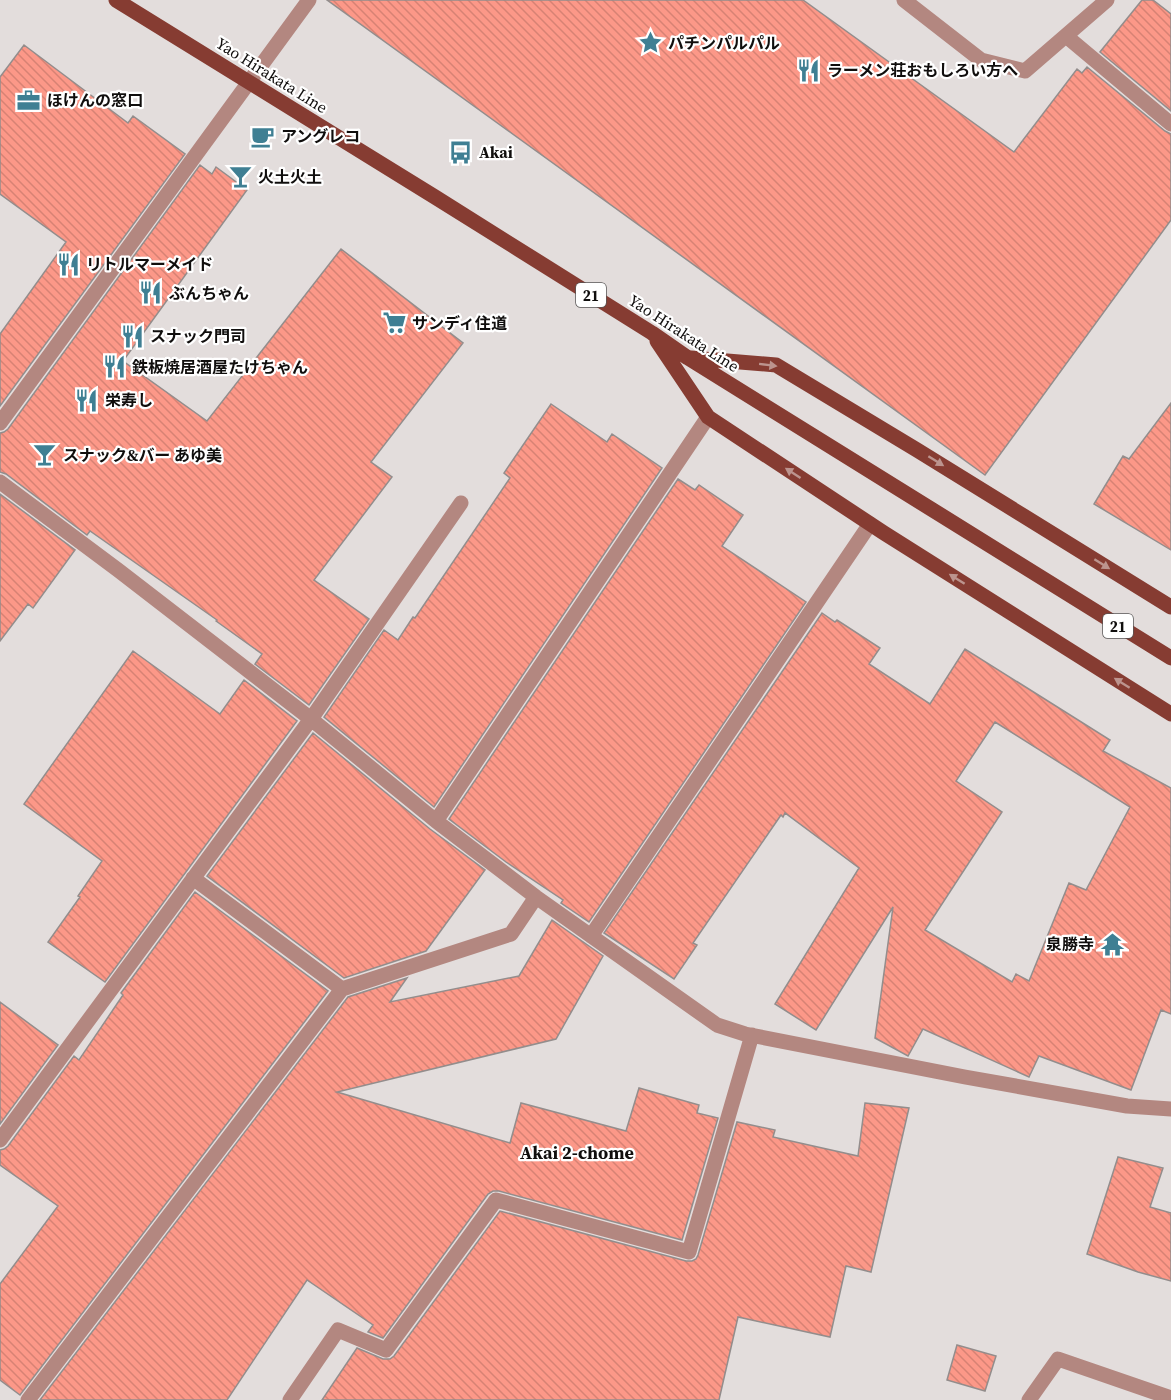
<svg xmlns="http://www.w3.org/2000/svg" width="1171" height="1400" font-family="'Source Serif 4','Noto Sans JP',serif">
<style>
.building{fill:url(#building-back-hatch);stroke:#938d8c;stroke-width:1.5;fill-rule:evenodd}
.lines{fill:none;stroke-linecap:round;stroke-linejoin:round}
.minor{stroke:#b38780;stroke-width:15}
.major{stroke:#863c32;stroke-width:15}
.oneway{fill:#bc948e}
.labels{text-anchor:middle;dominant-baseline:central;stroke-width:4.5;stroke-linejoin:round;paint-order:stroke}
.shield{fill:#fff;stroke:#585656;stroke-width:1.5}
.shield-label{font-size:15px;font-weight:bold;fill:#100e0d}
.poi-label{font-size:16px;font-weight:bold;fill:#100e0d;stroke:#fff;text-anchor:start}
.street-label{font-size:16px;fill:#100e0d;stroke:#fff}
.neighbourhood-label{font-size:18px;font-weight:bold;fill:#100e0d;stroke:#fff}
</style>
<defs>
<pattern id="building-back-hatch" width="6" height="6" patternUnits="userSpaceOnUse" patternTransform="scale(1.5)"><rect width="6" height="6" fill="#fc9888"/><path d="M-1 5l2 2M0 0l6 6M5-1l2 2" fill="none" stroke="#d78274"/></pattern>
</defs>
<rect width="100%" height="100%" fill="#e3dddc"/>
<path class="building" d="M327,0H803L1014,152L1077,69L1082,73L1087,67L1165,131L1171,134V220L985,475Z
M1142,0H1153L1171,14V111L1100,52Z
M24,45L128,123L133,116L185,154L0,406V334L66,242L0,194V77Z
M200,165L212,174L216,167L247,190L123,361L207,421L341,249L463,343L371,462L392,477L314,580L369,619L309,705L255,664L262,654L216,621L217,620L90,531L87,535L6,474L0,472V433L4,432L8,429Z
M1171,403V550L1094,504L1123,456L1129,459Z
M551,404L607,442L612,434L662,468L434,807L324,717L384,630L398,640L413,617L415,618L510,478L504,473Z
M678,479L695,490L699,485L743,515L722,546L806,602L589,922L561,903L563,900L506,862L449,819Z
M0,494L75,550L33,608L28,604L0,641Z
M822,613L835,622L837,620L880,648L869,664L930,704L965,649L1110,740L1103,751L1171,788V1014L1161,1010L1131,1090L1039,1056L1029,1077L923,1029L908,1056L875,1038L893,907L816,1030L775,1004L859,868L785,813L783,817L781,815L693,943L697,945L674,979L604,933ZM995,722L1130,807L1086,890L1069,883L1029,981L1016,974L1012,982L925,930L1002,812L956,781Z
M133,651L220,714L244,680L297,721L105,982L48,942L80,897L78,896L102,861L24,804Z
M313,733L430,829L485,870L426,951L344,978L207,876Z
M195,892L328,991L20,1395L0,1380V1284L58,1206L0,1165V1150L4,1149L8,1146L74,1056L79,1060L123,995L121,993Z
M552,920L603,956L556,1039L337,1092L510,1143L521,1103L626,1131L639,1088L699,1105L697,1113L718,1118L682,1240L499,1191H493L488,1194L383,1338L368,1332L373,1325L307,1280L227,1400H40L348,997L407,978L390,1002L519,976Z
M0,1002L58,1045L0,1124Z
M865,1103L909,1108L871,1272L846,1266L830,1337L738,1317L719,1400H322L357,1348L383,1359H390L394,1356L500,1211L686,1261H692L696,1259L698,1255L737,1122L775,1130L773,1137L858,1156Z
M1118,1157L1163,1168L1150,1207L1171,1213V1281L1138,1272L1087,1254Z
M957,1345L996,1356L985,1391L947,1380Z"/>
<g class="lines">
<path class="minor" d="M904,0L981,60L1025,71L1107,0
M1066,36L1171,124
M0,423L309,0
M0,482L118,570L311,719L436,821L536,897L717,1025L745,1034L965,1077L1127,1106L1171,1109
M436,821L708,417
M193,878L342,989
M591,936L870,524
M0,1140L311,719L461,503
M28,1400L342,989L511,934L536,897
M290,1400L338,1330L386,1350L496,1200L689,1252L752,1035
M1029,1400L1058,1359L1171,1398"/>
<path class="major" d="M116,0L435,197L652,333L688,358L1171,658
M657,341L708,417L884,533L1171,714
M691,358L776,365L917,450L1171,607"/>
</g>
<defs><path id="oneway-solid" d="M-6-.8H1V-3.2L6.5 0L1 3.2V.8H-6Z" transform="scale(1.5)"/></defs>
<g class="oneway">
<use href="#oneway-solid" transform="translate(768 365) rotate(7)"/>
<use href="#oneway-solid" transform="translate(936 461) rotate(32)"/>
<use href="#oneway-solid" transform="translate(793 473) rotate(-147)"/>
<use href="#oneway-solid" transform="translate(1102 564) rotate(32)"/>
<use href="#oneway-solid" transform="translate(957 579) rotate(-148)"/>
<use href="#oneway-solid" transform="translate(1122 683) rotate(-148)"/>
</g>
<defs>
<symbol id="sight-bare" viewBox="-9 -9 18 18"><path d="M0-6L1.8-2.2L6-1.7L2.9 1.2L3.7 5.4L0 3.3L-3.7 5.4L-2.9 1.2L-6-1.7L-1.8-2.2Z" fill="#3f7f93" stroke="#fff" stroke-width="2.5" paint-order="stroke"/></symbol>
<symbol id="restaurant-bare" viewBox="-9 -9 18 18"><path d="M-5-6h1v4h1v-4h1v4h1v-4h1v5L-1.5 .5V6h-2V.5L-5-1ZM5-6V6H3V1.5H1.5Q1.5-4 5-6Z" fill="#3f7f93" stroke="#fff" stroke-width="2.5" paint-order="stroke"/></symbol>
<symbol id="office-bare" viewBox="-9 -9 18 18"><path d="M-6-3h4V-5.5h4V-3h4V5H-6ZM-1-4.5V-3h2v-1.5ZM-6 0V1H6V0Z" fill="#3f7f93" stroke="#fff" stroke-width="2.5" paint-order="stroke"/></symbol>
<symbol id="cafe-bare" viewBox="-9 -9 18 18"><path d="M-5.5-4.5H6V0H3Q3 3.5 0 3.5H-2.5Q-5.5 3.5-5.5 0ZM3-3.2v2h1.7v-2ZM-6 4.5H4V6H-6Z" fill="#3f7f93" stroke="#fff" stroke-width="2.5" paint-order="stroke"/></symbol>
<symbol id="bus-bare" viewBox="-9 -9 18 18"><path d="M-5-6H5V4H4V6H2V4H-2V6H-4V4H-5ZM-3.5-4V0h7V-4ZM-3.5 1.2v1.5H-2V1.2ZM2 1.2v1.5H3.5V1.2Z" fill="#3f7f93" stroke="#fff" stroke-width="2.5" paint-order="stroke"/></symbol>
<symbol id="bar-bare" viewBox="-9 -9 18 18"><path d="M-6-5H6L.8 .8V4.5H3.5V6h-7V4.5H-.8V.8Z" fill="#3f7f93" stroke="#fff" stroke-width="2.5" paint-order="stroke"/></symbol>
<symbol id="supermarket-bare" viewBox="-9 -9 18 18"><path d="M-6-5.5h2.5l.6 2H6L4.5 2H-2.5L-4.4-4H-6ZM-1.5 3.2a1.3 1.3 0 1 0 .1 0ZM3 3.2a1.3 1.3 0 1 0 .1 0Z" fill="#3f7f93" stroke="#fff" stroke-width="2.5" paint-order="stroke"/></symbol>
<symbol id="temple-bare" viewBox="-9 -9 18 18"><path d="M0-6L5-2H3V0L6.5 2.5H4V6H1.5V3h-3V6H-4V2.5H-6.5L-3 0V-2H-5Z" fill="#3f7f93" stroke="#fff" stroke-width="2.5" paint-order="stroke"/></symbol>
</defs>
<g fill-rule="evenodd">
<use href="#sight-bare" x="634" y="26" width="33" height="33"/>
<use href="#restaurant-bare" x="792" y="54" width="33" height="33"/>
<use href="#office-bare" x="12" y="84" width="33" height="33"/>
<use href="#cafe-bare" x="246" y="120" width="33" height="33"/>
<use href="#bus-bare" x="444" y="136" width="33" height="33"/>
<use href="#bar-bare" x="224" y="160" width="33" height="33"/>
<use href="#restaurant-bare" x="52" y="248" width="33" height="33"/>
<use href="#restaurant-bare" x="134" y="276" width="33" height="33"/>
<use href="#supermarket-bare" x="378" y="306" width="33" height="33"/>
<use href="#restaurant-bare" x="116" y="320" width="33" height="33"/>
<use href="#restaurant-bare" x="98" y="350" width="33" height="33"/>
<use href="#restaurant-bare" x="70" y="384" width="33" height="33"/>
<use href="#bar-bare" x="28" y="438" width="33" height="33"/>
<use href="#temple-bare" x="1096" y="928" width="33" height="33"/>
</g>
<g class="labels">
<g class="shield">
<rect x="576" y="283" width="30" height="24" rx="4.5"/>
<rect x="1103" y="614" width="30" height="24" rx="4.5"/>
</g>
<g class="shield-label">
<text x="591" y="295">21</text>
<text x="1118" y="626">21</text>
</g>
<g class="poi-label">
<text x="668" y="43">パチンパルパル</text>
<text x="827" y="70">ラーメン荘おもしろい方へ</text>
<text x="47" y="100">ほけんの窓口</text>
<text x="281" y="136">アングレコ</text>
<text x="479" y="152">Akai</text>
<text x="258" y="177">火土火土</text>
<text x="86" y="264">リトルマーメイド</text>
<text x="169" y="293">ぶんちゃん</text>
<text x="412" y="323">サンディ住道</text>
<text x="150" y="336">スナック門司</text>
<text x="132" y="367">鉄板焼居酒屋たけちゃん</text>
<text x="105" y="400">栄寿し</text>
<text x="63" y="455">スナック&amp;バー あゆ美</text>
<text x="1094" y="944" text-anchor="end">泉勝寺</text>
</g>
<g class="street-label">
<text transform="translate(272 75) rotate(32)">Yao Hirakata Line</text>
<text transform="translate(684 333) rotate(33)">Yao Hirakata Line</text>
</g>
<g class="neighbourhood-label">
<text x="577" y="1152">Akai 2-chome</text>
</g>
</g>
</svg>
